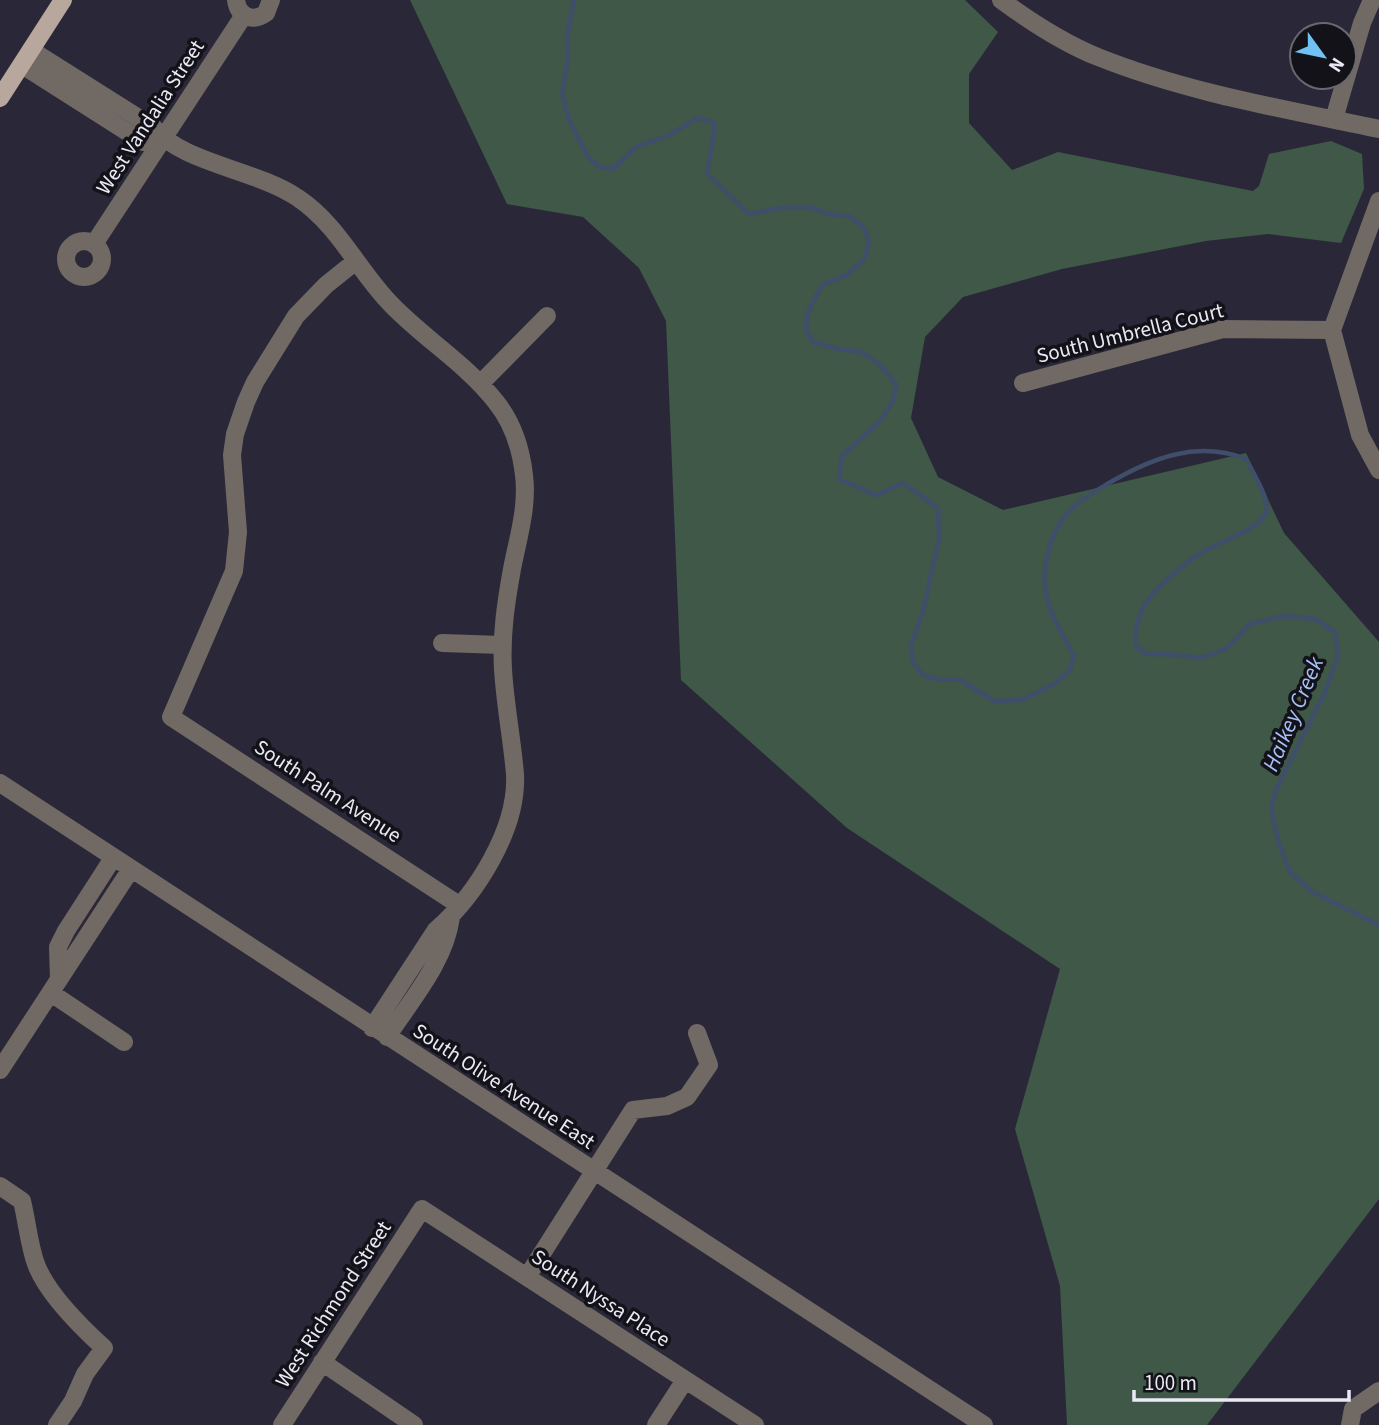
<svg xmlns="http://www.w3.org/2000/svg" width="1379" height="1425" font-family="'Source Sans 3',sans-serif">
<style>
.green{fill:#3f5847}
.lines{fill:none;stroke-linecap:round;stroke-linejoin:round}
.stream{stroke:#3f4e6a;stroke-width:4.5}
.minor{stroke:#716964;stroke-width:18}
.major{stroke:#b7a79d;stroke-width:18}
.labels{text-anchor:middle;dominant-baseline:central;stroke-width:7;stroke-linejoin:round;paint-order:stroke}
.street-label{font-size:21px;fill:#eae9f4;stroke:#131219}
.water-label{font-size:23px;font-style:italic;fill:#a6c1f7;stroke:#131219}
</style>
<rect width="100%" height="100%" fill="#2a2838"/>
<path class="green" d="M410,0H965L998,32L969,74V123L1012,170L1058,152L1253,191L1259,186L1269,154L1331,141L1362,154L1364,189L1341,243L1268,234L1206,241L1062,269L963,297L925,337L911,418L938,477L1003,510L1246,453L1284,533L1379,642V1199L1207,1425H1067L1060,1286L1015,1129L1060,969L847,828L681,680L666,321L639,268L583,217L507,204Z"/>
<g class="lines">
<path class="stream" d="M574,0L567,37L568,59L562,93L569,120L588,157L600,167L613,169L636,147L667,136L698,118L712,122L715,127L707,173L749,214L786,207H810L828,214L850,216L864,228L869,242L864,260L846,275L822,285L807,314L806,330L813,342L838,349L862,352L880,365L896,384L893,401L881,420L842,456L839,479L876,495L903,483L938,508L939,540L923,611L911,645L913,662L923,675L936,679L961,680L994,701L1022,700L1054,684L1070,670L1074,656C1060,631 1041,601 1045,571C1047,552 1053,531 1065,516C1076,502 1094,492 1109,483C1152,458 1197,440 1246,459C1252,471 1267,495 1267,508C1267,527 1217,543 1203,552C1193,557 1185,565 1177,571C1152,591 1132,612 1136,646L1146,654H1165L1202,658L1227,648L1250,624L1284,616L1315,619L1335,632L1338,656L1325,692L1276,790L1271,808L1278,841L1290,872L1311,891L1379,925"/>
<path class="minor" d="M236,0C238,16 252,23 266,13L271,0
M1001,0C1031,22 1063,43 1098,57C1188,93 1285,109 1379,129
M31,50L153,127C181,163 258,170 298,198C337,224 357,268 388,301C421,337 466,363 496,402C513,423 521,449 524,475C528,507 518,538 512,569C506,602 501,635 503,669C505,704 512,739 515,774C518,829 476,895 436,930L372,1028
M22,65L143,142L162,139
M1334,119L1362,23L1372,0
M1379,201L1332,330L1360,435L1379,470
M66 259a18 18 0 1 1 36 0a18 18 0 1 1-36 0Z
M94,244L244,15
M356,261L326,285L296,316L255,382L246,402L235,434L232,455L238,532L234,571L171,717L459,905
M1023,383L1223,329L1332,330
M480,384L547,316
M442,643L502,645
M0,783L984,1425
M59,979L58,947L66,931L113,858
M51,993L124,1042
M387,1037C411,1000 445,962 451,917
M0,1070L131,869
M0,1186L22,1201C27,1221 29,1245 36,1264C47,1294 81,1327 104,1348L85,1374L73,1401L57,1425
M527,1277L633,1110L667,1106L687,1097L709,1065L697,1033
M322,1362L414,1425
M282,1425L422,1209L755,1425
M656,1425L685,1380
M1350,1425L1353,1409L1379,1391"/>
<path class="major" d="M0,98L63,0"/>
</g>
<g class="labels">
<g class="street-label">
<text transform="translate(150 117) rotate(-57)">West Vandalia Street</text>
<text transform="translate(1130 333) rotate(-14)">South Umbrella Court</text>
<text transform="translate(328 791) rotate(33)">South Palm Avenue</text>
<text transform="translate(504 1086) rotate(33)">South Olive Avenue East</text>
<text transform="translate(601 1298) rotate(33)">South Nyssa Place</text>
<text transform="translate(333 1304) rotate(-57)">West Richmond Street</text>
</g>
<g class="water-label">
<text transform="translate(1293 714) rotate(-67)">Haikey Creek</text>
</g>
</g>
<g transform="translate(1323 56) rotate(123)"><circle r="33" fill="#131219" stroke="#696871" stroke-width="2"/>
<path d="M0-5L12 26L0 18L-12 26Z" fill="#70c2f4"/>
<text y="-10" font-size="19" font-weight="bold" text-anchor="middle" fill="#eae9f4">N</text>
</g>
<path d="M1134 1390v10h215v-10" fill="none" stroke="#eae9f4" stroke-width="3.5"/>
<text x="1144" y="1390" font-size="21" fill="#eae9f4" stroke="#131219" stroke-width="5" paint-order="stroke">100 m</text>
</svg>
